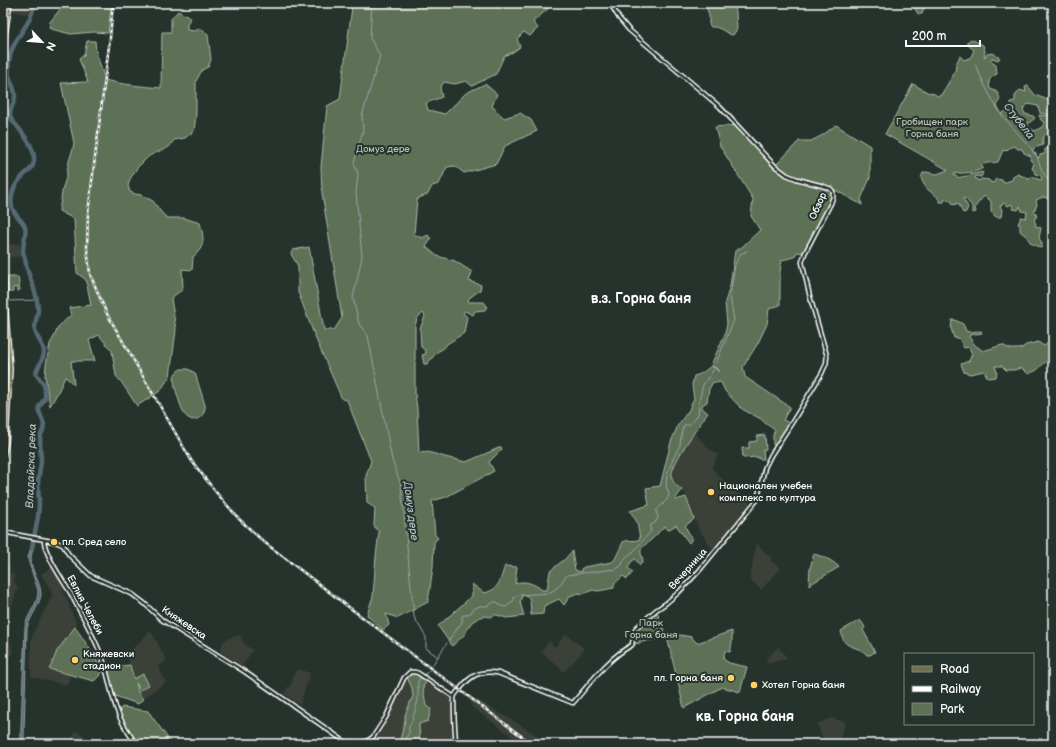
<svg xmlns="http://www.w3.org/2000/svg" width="1056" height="747" font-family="'Balsamiq Sans',sans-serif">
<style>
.built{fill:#3a4038}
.green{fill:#5c7155;stroke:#aeb8aa;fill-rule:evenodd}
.water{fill:#556b73;stroke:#99a6ab}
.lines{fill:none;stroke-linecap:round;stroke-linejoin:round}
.stream{stroke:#99a6ab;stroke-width:1}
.river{stroke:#556b73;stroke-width:4.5}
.tertiary-casing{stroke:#fff;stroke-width:5.5}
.primary-casing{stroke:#fff;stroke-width:6}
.tertiary{stroke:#26332d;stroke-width:2.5}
.primary{stroke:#71704a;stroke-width:3.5}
.rail-casing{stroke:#fff;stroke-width:2.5}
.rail{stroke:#26332d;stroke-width:1;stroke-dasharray:3;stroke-linecap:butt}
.poi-dot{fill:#ffd166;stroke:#26332d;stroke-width:1.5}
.labels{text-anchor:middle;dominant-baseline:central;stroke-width:4;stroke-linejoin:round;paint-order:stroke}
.park-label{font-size:10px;fill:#b6bfb2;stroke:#26332d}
.street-label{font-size:10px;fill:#fff;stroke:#26332d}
.poi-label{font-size:10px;fill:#fff;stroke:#26332d;text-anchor:start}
.water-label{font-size:11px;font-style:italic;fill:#b2bcc0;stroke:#26332d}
.district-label{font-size:14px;font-weight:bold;fill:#fff;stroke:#26332d}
</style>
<rect width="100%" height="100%" fill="#26332d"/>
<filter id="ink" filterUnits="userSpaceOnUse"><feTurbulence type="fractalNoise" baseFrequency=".025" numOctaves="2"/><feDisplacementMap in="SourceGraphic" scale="8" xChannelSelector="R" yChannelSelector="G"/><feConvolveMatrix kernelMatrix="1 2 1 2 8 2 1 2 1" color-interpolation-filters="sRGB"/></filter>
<g filter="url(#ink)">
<path class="built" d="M13,3H21L30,6V8L29,13L25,14L11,11Z
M20,244L21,257L5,258L4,245Z
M694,432L708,448L718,455L712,468L718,475L752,505L714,551L698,528L685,493L673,480L672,476L673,469L684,448Z
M756,543L771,558V561L781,568L761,590L750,579Z
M3,563L10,565V573L14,574V582L18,587L11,607L9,637L13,652L7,660H3Z
M298,566L464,692L522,726L549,744H522L472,707L470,699L296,569Z
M52,567L64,588L63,591L77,625L57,651L49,669L70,676L67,685L32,677L31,676V640L34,631L52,596L51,590L41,574Z
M151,631L167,661L158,666L166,682L143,699L139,694L127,654Z
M566,634L585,649L564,672L541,651L549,641L555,647Z
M240,635L245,645L253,650L242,666L221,652L220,650L224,641L232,637Z
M778,647L788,659L767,663L766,659Z
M297,669L310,673L300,705L284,694L288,687H290L293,680L292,679Z
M411,673L418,674L452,697L453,744H367L373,740L385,723L404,683Z
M831,718L846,722L837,744H825L817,724Z
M76,731L91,740L93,736L97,744H68Z"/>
<path class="green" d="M65,3H115L111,7L108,33L94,32L82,33L71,34L51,29L49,27L50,22Z
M352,3H550L551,6L533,22L538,28L530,36L524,32L517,39L520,47L513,52L504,56L496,74L472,86L466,81L455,84L444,82L440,88L442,97L426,103L428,110L445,114L466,93L485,84L497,94L492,106L504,118L520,113L531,120L537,131L505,146L496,164L464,173L455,166L447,167L439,184L432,186L428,194L417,199L414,234L422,238L428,235L431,239L426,247L437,256L455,261L472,272L469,281L481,285L480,290L468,299L469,302H484L487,306L485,310L475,311L473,315L465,311L463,313L467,317L464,333L447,344L444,348L437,352L427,364H424L422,355L426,354L425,350L421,347L420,329L425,316L423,313L417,318L415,326V395L417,408L419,453L428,452L445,457L466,462L501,447L502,449L489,462L494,471L446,497L432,501L435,535L438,538L434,542L433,567L428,602L398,618L386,614L389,625L383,630L367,615L373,596L376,556L379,532L374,526L375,508L367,503L366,476L371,461L347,400L342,399L315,337L298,292V266L291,254L293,250L309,247L324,330H334L342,318L322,193L321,167L327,106L340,99L352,7Z
M705,3H734L736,12L737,29L733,35C725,34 721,26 711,27L709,24V15Z
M912,3H926L922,14H918Z
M178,11L190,18L187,25V30L195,31L200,28L208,35L211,60L208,67L202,70L196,81V114L194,131L185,138L174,140L169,147L149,156L137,168L130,179L128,186L130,192L135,194L141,195L153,201L161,212L167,218H184L200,223C204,238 206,246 193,257L192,270L182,269L183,289L171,298L176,330L170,376L160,391L137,406L122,383L116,376L112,351L99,335L89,340L95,361H71L74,385L68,379L65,377L57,394L50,406L45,376L46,365L50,344L55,335L58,327L71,315L69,308L91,305L86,280L77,273L74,219L59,211L63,187L66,178L68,165L73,148L74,143L61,83L88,82L79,59L84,55L87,41H95L96,52L105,80C123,85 142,86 161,88L162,32H171V19Z
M971,39L983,45L985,52L984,56L985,57L987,54L993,53L1000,58L998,60L992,58L990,61L996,65L997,74C989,78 988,80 990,89C997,91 999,93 1000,100L998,102L997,106L1002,114L1007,110L1011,109L1010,102L1015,101V96L1020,90L1026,92L1025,87L1028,86L1035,95L1053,102V114L1052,115L1040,113L1038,106L1028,104L1023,109L1025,114L1033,116L1035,118L1028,124V127L1035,131L1042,127L1044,123L1041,120L1039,115L1048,116L1053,117V131C1044,135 1042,135 1043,145L1034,148L1032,151L1039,158L1040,155L1045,154V149L1051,148L1053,145V152L1050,162L1053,163V200L1043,197L1036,200L1037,205L1034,211L1037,216L1034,220L1036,224L1035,226L1041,228L1039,238L1042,243V247L1040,248L1031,243L1026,236L1020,231V225L1018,224L1021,217L1026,218L1027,212L1022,211L1020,206L1018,210L1013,209L1012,204L1008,206L1004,203L1000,206L1002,210L1001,217H996L991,212V201L984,196L975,207L976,212L972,213V206L965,198L963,199L968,207L966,212L963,213L958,203L954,205L950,200L945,199L944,202H940C937,195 936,196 931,192C926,189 923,183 921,178L923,173L926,172L937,174L948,170L885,134L913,84L929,93L930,92L938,96L941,95L955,72L956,64L960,56L964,60L971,57L974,50L969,46L967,42ZM1014,146L1018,149H1022L1024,153L1031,156L1030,160L1034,163L1032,169L1034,170L1035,174L1040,175L1042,178L1041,180L1031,177L1028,180V178L1017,174L1013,177L1012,180L1003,183L1002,180L996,179L993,183L990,182L989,180L981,179L979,181L975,178L976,176L981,177L983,173L982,172L969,175L968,176C963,176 959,179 955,176L954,174C965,172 973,174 983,168L981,165C987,162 992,163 998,162L1003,150L1006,151L1009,148Z
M738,125L775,166L799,141H811L823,135L836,125L870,146V178L861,199L862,205L837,191L832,189L833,197L805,253L797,252L794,257L782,260L780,271V305L769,309L767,324L758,343L743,367L745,377L790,407L783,420L791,424L783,434L775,445H773V435L775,430L765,423L761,419L742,409L725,391L721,382L715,383L714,382H713L709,389L707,402L702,405V408L708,413C700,424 668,467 672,478C673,483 678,487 682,490L676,498V500L686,497L694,519L685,526L692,539L689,543L676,525L668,530L665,526C660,530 656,536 651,540C642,548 638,547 643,560L640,565L635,559L631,562L628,568L633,572L627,579L623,576L614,584V588L598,591L593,590L583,594L578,593L570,596L564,605L559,599L544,606L543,614L531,615L530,599L526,595L522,596L520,602L524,616L506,618L497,615H494L491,617L483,616L478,618L472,622L466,630V633L452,646L438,626L472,596V584L484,593C500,590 500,579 505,566L517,567L515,584C524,579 535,584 542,590H547L550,571L565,559L572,551L575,570L581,572V569L584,567L612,562L615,559L623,542C629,539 635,542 640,539L637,522L630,511L649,505L646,488L660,486L671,442L678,425L689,410L692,402L694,399L692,385L694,376C703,374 704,371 711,366L715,368L719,372L716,368L711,365L725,334L727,324L725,302L730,286L735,251L742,247L760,230L751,216L753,199L720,146L715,127Z
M7,277H18L20,290L17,291L16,287L13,288V292H8Z
M952,320H955L963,324L966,331L968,332L981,331L982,333L970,335L969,337L975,345L983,351L1002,345L1010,349H1020L1026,345L1038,342L1044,346L1053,339V362C1044,360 1044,364 1038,369C1036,371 1032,372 1029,374L1021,368L1014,370H1006L1002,366H995L997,372L996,377L988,378L984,371L970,374L964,372L961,364L969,361L972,354L969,347L964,348L959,338H954L951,328Z
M181,369H188L195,373L205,405C206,416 194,426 185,415C182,412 173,383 174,379C174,374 177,371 181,369Z
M765,435L766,450H763L764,459H759L758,457L743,458L742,448H749V442L757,441V436Z
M814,554C824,557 832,560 839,567L809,585L810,568Z
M656,610L667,637L680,635L692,637L693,639L697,643L732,631V643L730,652L725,651L723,659L729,663L747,667L740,692L722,687L684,708L667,637L646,641L632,645L636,628Z
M860,620L865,627L863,630L875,652L870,655H867C861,647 848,648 844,641C842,638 842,634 841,631Z
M75,627C85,642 96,656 102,673L94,681L49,669L51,666L57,651Z
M130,665L134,679L143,674L149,685L140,690L136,683L139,694L143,699L138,704L115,696L107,668Z
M411,673C417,672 422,677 427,680L423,687L426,706L431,709L428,721L419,724L420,744H400V740L405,720V715L413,696L412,688L407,677Z
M122,707L148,711L172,744H139L127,727L119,712Z"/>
<path class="water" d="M32,543L34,544C33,549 31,554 31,560C31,571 40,581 41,593C41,604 30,616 27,628L24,730V738L25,744H23L21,738V728L25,627C27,614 39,604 38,590L29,563L28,558Z"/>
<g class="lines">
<path class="stream" d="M372,3L370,38L380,56L362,116L363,130L354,163L358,174L356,192L362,257L353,298L359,324L368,336L392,460L401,485L414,617L426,637V648L438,657
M975,64L987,90L1000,113L1036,154L1042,171L1053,187
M10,301L37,300
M716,363L734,320L730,296L735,265L740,254L747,251
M449,640L462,622V616L471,613L473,609L480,606H487L494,602H497L501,606L506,607L514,600V597L517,595L549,593L558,587L567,575L616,569L621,566L626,557L634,551L651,531L650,528L651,525L655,523L658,517L656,511C663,502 674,499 666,487L667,474L674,457L680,445L682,430L684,425H689L698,415L700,397L703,385L714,369
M433,664L447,643
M406,744L405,742L406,738L409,733V726L412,721L418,700V681L421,677L430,670"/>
<path class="river" d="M32,548L38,517L39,504L38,481L41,462L40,437L43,430L44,424L39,411V407L45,398V391L44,385L36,374C37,366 44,360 44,352C44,344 36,338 35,330C34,323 38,316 38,309C38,306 37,303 37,300C35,289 30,279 27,268C26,266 26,262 25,259C25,257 23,254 23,251C23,244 27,232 25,227C23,220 14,216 12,207C10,196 14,185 22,177C27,171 33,170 34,161C35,147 25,137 17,126C15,124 11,120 10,116C9,109 15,103 15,96C15,89 12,85 10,79C7,71 9,59 11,52C17,34 33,22 34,3"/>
<defs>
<path id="tertiary" d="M3,532L56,542L63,545L69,555L91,576L132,594L144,603L162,620L245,672L344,741L352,744
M44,540C44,554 64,582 71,594C82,616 95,637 103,660C109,677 111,696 118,713C122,724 129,734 136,744
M358,744L366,742L373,737L386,717L404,678L410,672H415L418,673L454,697
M456,744C455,731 454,719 454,706C454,703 454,699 454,697C455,694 458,691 460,689C471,675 480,670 498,673L573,703C591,682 608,658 632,645L634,633L636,628L656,610L665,604L678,593L699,571L757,500L765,467L771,455L791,424L822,373L826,364L827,356L810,297L802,262L805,253L831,203L833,197V192L831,189L823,186L797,179L787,175L775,166L720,107L629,30L619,18L610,3"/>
<path id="primary" d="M3,56L5,35L10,3
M3,270L10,369L6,442L3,456"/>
</defs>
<use href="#tertiary" class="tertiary-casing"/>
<use href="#primary" class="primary-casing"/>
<use href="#tertiary" class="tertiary"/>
<use href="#primary" class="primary"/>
<defs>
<path id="rail" d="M113,3L110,38L88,213L87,248L90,274L106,312L191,460L215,491L239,519L264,542L350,608L532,744"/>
</defs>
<use href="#rail" class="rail-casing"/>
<use href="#rail" class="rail"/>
</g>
</g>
<g class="poi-dot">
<circle cx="711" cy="492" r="4"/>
<circle cx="54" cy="542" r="4"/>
<circle cx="75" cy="660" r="4"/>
<circle cx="731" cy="678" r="4"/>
<circle cx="754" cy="685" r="4"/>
</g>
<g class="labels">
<g class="park-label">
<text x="932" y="122">Гробищен парк<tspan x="932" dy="12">Горна баня</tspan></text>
<text x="383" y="149">Домуз дере</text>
<text x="651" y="623">Парк<tspan x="651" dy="12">Горна баня</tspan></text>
</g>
<g class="street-label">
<text transform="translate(818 206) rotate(-66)">Обзор</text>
<text transform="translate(688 569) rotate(-48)">Вечерница</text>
<text transform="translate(85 605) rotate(62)">Евлия Челеби</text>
<text transform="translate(184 623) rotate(34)">Княжевска</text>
</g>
<g class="poi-label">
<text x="719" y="486">Национален учебен<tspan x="719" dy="12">комплекс по култура</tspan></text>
<text x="62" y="542">пл. Сред село</text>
<text x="83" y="654">Княжевски<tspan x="83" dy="12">стадион</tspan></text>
<text x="723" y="678" text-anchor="end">пл. Горна баня</text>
<text x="762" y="685">Хотел Горна баня</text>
</g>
<g class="water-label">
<text transform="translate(1019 121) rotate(52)">Стубела</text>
<text transform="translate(31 466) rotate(-88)">Владайска река</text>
<text transform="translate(411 511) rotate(83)">Домуз дере</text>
</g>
<g class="district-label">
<text x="641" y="298">в.з. Горна баня</text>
<text x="745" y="716">кв. Горна баня</text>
</g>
</g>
<rect width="1056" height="747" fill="none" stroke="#26332d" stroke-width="16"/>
<rect x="8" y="8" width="1040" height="731" fill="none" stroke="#fff" stroke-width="1.5" filter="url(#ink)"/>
<rect x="904" y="653" width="130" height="72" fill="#26332d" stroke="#7d8581"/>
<rect x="912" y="666" width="20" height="6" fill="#71704a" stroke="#7d8581"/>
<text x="940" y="673" font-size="12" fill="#ffffff">Road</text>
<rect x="912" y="686" width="20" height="6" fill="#ffffff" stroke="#7d8581"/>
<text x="940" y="693" font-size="12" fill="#ffffff">Railway</text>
<rect x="912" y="703" width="20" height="12" fill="#5c7155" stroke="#7d8581"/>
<text x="940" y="713" font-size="12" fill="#ffffff">Park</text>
<g transform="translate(42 42) rotate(116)" stroke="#26332d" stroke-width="3" paint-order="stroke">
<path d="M0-3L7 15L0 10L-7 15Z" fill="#ffffff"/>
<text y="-6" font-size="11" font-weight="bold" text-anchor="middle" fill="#ffffff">N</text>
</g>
<path d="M906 40v6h74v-6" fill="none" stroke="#ffffff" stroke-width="2"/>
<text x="912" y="40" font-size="12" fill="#ffffff" stroke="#26332d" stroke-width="3" paint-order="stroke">200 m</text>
</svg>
